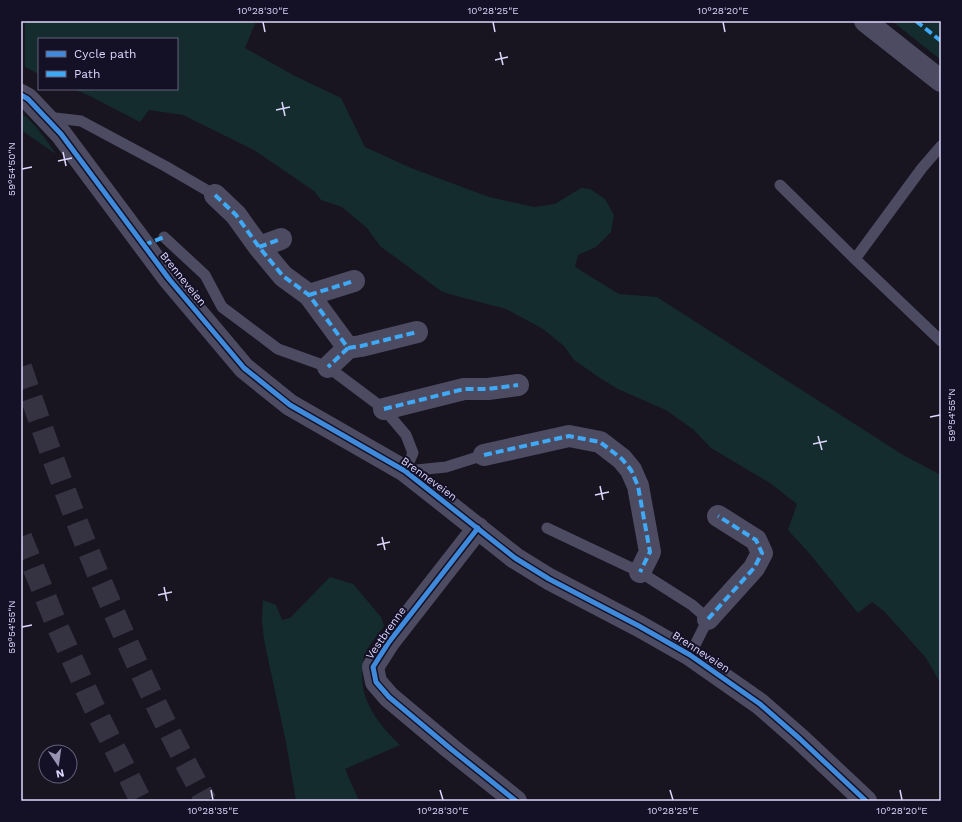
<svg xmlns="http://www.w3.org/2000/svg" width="962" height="822" font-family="'Work Sans',sans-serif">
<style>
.green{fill:#142c2d}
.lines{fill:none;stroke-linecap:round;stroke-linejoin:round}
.motorway-tunnel{stroke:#353242;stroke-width:22;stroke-dasharray:22 11;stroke-linecap:butt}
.service{stroke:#4c4b62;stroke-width:11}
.minor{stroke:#4c4b62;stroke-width:22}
.quiet{stroke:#3fa9f5;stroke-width:4;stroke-dasharray:8 4;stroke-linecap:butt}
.cycleway-casing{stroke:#141026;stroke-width:8}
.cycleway{stroke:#408adc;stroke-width:5}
.ticks{fill:none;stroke:#dcd7fe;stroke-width:1.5}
.labels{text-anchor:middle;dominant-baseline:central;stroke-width:4;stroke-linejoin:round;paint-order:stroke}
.street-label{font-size:11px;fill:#dcd7fe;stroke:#141026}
.neatline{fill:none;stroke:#dcd7fe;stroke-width:1.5}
.ticks-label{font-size:10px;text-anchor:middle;fill:#dcd7fe}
</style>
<rect width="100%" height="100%" fill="#181521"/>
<path class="green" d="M25,21H256L245,48L295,76L341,98L365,147L411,168L489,197L534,207L555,204L581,188L590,189L605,199L614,215L611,232L596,247L578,255L575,267L619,294L657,297L903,455L941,475V684L926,658L884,611L872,602L858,613L809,553L788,530L797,504L770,483L711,448L694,430L666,410L618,389L600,378L574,360L564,346L543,329L506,309L449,294L441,291L380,246L367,228L342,207L321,200L314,191L254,150L183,115L149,110L140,122L86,94L72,89H177V39H39V74L25,67Z
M892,21H941V60Z
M21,113C36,124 45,139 56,154L21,130Z
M330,577L353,584L381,617L384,626C378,635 369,644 365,654C363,658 363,663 363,667C358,699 378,724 400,745L345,769L359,801H296L286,742L264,640L262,620L263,600L276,605L282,620L290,618Z"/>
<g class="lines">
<path class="motorway-tunnel" d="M21,367C71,516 130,663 206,801
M21,537L58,628L94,707L141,801"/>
<path class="service" d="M47,117L81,121L165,166L215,195
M780,185L855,259L941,341
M164,237L205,275L222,307L278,349L328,367L384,409L406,435L413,453L405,471
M855,259L922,168L941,146
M407,471L446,467L484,455
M547,528L640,572L692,605L708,619L690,655"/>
<path class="minor" d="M865,21L941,81
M21,95L28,99L61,134L169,279L244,368L290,405L405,471L515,558L549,579L639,626L690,655L760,704L800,739L866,801
M215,195L236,215L259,247L283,276L309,295L348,348L328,367
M259,247L281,239
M309,295L354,281
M348,348L361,346L417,332
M384,409L464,389H488L518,385
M484,455L569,436L600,442L622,459L631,470L638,486L650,552L640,572
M478,528L389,642L373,667L376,682L389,697L451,749L516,801
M708,619L754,568L762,553L756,540L718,516"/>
<path class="quiet" d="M916,21L941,41
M215,195L236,215L259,247L283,276L309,295L348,348L328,367
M144,245L164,237
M259,247L281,239
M309,295L354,281
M348,348L361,346L417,332
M384,409L464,389H488L518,385
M484,455L569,436L600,442L622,459L631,470L638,486L650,552L640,572
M708,619L754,568L762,553L756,540L718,516"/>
<defs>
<path id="cycleway" d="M21,95L28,99L61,134L169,279L244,368L290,405L405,471L515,558L549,579L639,626L690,655L760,704L800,739L866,801
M478,528L389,642L373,667L376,682L389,697L451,749L516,801"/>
</defs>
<use href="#cycleway" class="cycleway-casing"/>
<use href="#cycleway" class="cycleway"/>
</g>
<path class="ticks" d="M263,22L265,32M493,22L495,32M723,22L725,32M500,52L503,65M495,60L508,57M282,102L285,116M276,110L290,107M63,152L66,166M58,161L72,158M22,169L32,167M930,417L940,415M818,436L822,450M813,444L827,441M600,486L603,500M595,495L609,492M382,537L385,550M377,545L390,542M164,587L167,601M158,595L172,592M22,627L32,625M211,790L213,800M440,790L443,800M670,790L673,800M900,790L902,800"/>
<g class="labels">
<g class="street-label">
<text transform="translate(183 279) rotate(51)">Brenneveien</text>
<text transform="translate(429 479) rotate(36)">Brenneveien</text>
<text transform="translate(386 633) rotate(-55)">Vestbrenne</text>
<text transform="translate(701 652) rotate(33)">Brenneveien</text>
</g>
</g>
<rect width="962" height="822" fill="none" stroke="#141026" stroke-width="44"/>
<rect x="38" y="38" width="140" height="52" fill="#141026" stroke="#64607c"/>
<rect x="46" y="51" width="20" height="6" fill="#408adc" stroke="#64607c"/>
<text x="74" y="58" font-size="12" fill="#dcd7fe">Cycle path</text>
<rect x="46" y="71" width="20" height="6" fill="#3fa9f5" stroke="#64607c"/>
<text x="74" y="78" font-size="12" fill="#dcd7fe">Path</text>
<g transform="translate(58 764) rotate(167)"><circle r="19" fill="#141026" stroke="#64607c"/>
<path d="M0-3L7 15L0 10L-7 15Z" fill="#9793b1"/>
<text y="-6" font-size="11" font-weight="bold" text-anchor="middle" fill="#dcd7fe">N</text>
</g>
<rect x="22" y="22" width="918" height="778" class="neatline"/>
<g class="ticks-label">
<text x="263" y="14">10°28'30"E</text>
<text x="493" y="14">10°28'25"E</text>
<text x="723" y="14">10°28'20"E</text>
<text transform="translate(11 169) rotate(-90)" y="4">59°54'50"N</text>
<text transform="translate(951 415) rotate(-90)" y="4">59°54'55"N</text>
<text transform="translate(11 627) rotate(-90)" y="4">59°54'55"N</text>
<text x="213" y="814">10°28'35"E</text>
<text x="443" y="814">10°28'30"E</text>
<text x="673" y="814">10°28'25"E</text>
<text x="902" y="814">10°28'20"E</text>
</g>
</svg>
